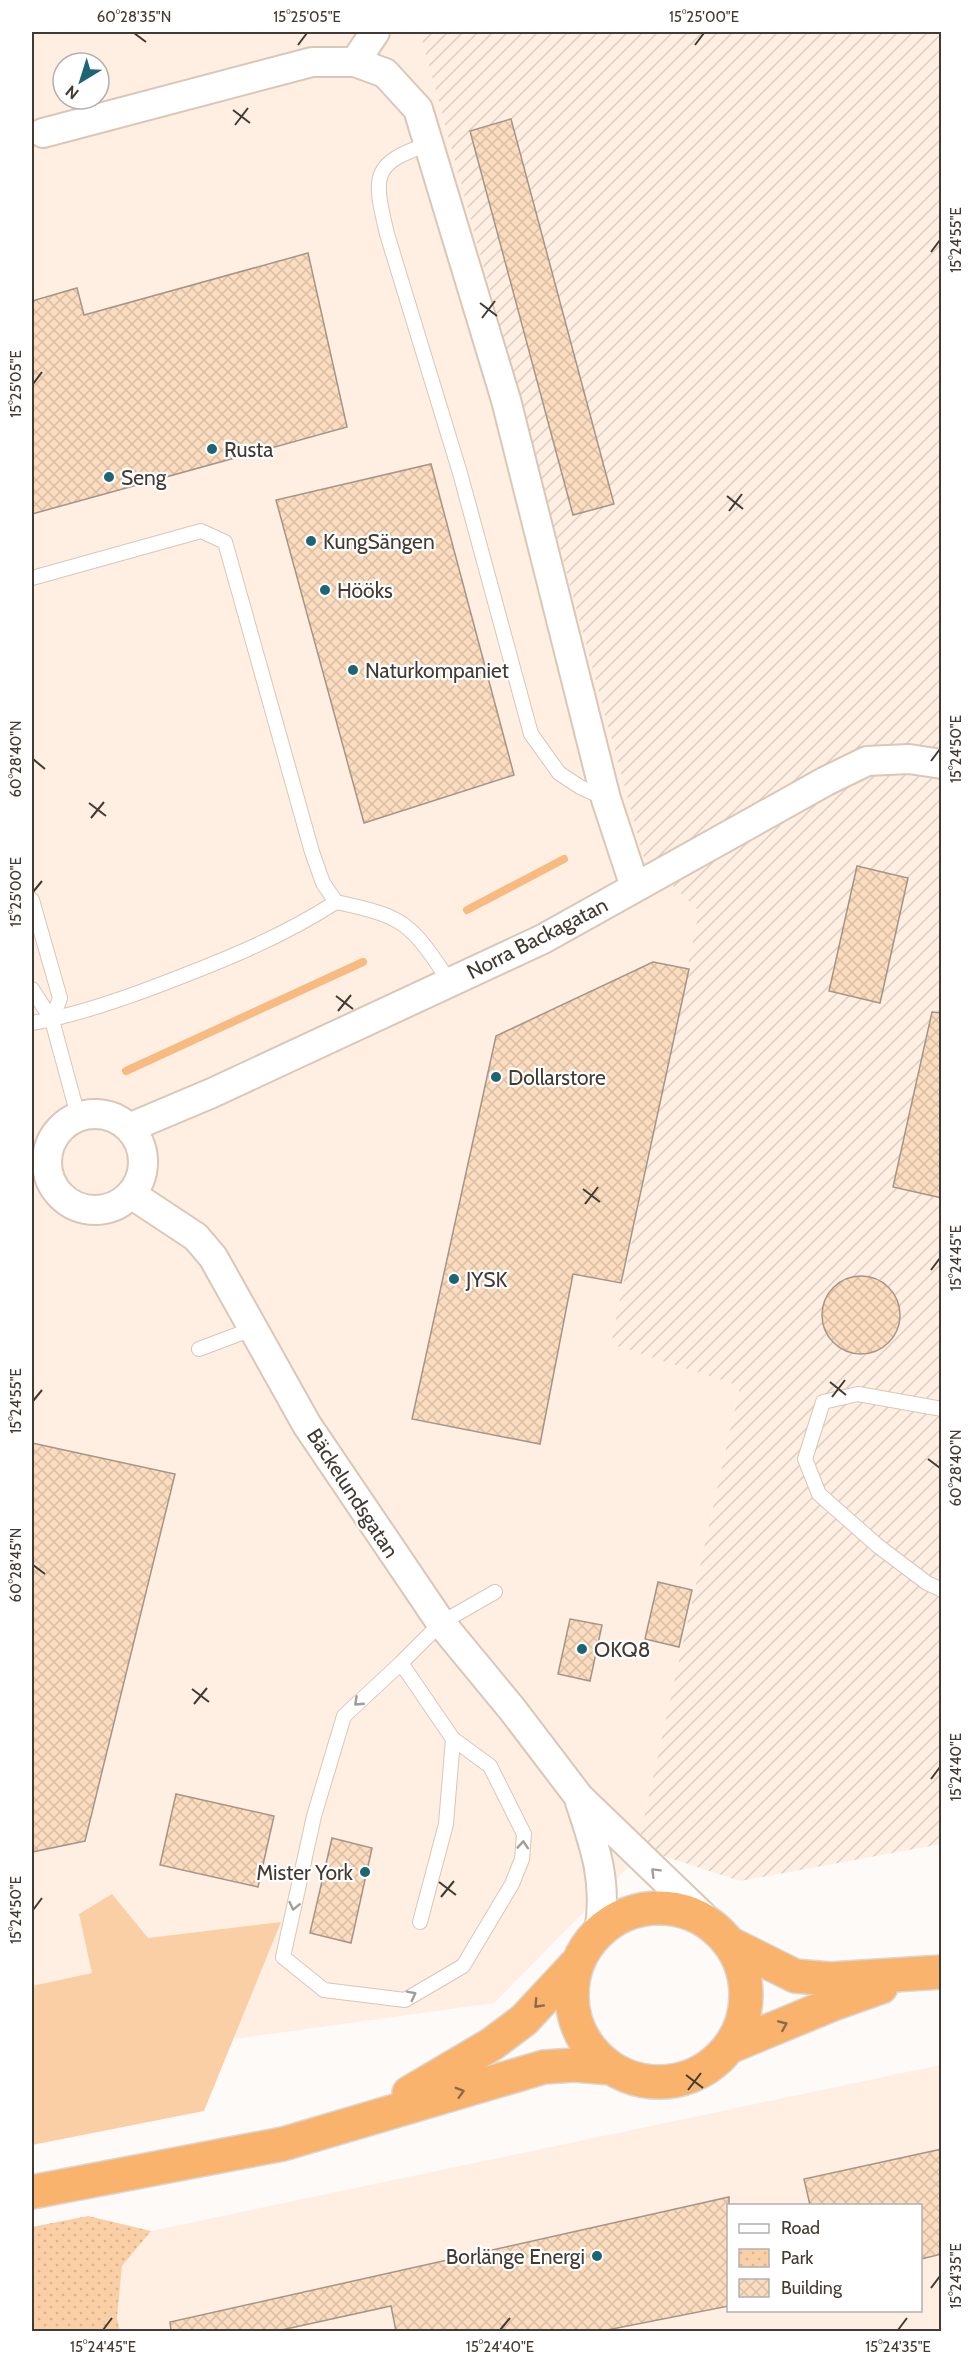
<svg xmlns="http://www.w3.org/2000/svg" width="973" height="2363" font-family="Cabin,sans-serif">
<style>
.built{fill:#feefe2;fill-rule:evenodd}
.industrial{fill:url(#industrial-furrows)}
.grass{fill:#fbcfa6}
.park{fill:url(#park-dots)}
.lines{fill:none;stroke-linecap:round;stroke-linejoin:round}
.stream{stroke:#f7bb81;stroke-width:8}
.building{fill:url(#building-cross-hatch);stroke:#a69586;stroke-width:1.5}
.lane-casing{stroke:#d9c7b7;stroke-width:16}
.street-casing{stroke:#d9c7b7;stroke-width:32}
.highway-casing{stroke:#d9d8d6;stroke-width:36}
.lane{stroke:#fff;stroke-width:14}
.street{stroke:#fff;stroke-width:28}
.highway{stroke:#fab36d;stroke-width:33}
.oneway{stroke:#a09d9a}
.oneway2{stroke:#8c6b4b}
.ticks{fill:none;stroke:#423b34;stroke-width:2}
.poi-dot{fill:#1d6573;stroke:#fff;stroke-width:2}
.labels{text-anchor:middle;dominant-baseline:central;stroke-width:4.5;stroke-linejoin:round;paint-order:stroke}
.poi-label{font-size:21px;fill:#423b34;stroke:#fff;text-anchor:start}
.street-label{font-size:21px;fill:#423b34;stroke:#fff}
.neatline{fill:none;stroke:#423b34;stroke-width:2}
.ticks-label{font-size:15px;text-anchor:middle;fill:#423b34}
</style>
<defs>
<pattern id="industrial-furrows" width="10" height="10" patternUnits="userSpaceOnUse" patternTransform="scale(1.5)"><rect width="10" height="10" fill="#feefe2"/><path d="M-1 1l2-2M0 10L10 0M9 11l2-2" fill="none" stroke="#dbcec2"/></pattern>
<pattern id="park-dots" width="8" height="8" patternUnits="userSpaceOnUse" patternTransform="scale(1.5)"><rect width="8" height="8" fill="#fbcfa6"/><path d="M2 2h.1M6 6h.1" fill="none" stroke="#d8b390" stroke-width="1.8" stroke-linecap="round"/></pattern>
<pattern id="building-cross-hatch" width="8" height="8" patternUnits="userSpaceOnUse" patternTransform="scale(1.5)"><rect width="8" height="8" fill="#fbdcbf"/><path d="M0 0l8 8M0 8l8-8" fill="none" stroke="#d8bea5"/></pattern>
</defs>
<rect width="100%" height="100%" fill="#fefaf7"/>
<path class="built" d="M32,32H420L644,858L699,911L611,1344L740,1385L640,1836L645,1850L494,2003L32,2067ZM63,63H99V99H63Z
M941,2065V2331L120,2332L117,2318L122,2266L151,2231ZM728,2206H920V2310H728Z"/>
<path class="industrial" d="M420,32H941V1844L740,1881L645,1850L640,1836L740,1386L611,1344L699,911L644,858Z"/>
<path class="grass" d="M112,1894L148,1938L281,1922L204,2111L32,2145V1986L92,1973L79,1914Z"/>
<path class="park" d="M88,2216L151,2231L122,2266L117,2318L120,2331H32V2227Z"/>
<g class="lines">
<path class="stream" d="M467,910L564,859
M126,1071L363,962"/>
</g>
<path class="building" d="M511,119L614,504L573,515L470,131Z
M308,253L347,427L32,514V301L77,288L84,315Z
M431,464L514,775L364,823L276,500Z
M857,866L908,878L880,1003L829,991Z
M653,962L689,969L621,1283L573,1274L540,1444L412,1419L496,1036Z
M932,1012L942,1013V1198L893,1187Z
M822 1315a39 39 0 1 1 78 0a39 39 0 1 1-78 0Z
M32,1443L175,1474L85,1841L32,1852Z
M658,1582L692,1590L679,1647L645,1639Z
M570,1619L602,1625L590,1681L558,1674Z
M176,1794L274,1816L258,1887L160,1865Z
M332,1838L372,1848L351,1943L310,1933Z
M942,2149V2254L921,2259V2205H810L804,2179Z
M729,2197V2306L602,2331H396L391,2306L277,2331H171L170,2322Z"/>
<g class="lines">
<defs>
<path id="lane" d="M430,144C369,163 374,178 387,234L460,473L531,734L559,773L580,787L604,798
M32,578L201,531L225,542L312,852L323,883L336,902C407,917 410,923 450,982
M32,900L60,998L52,1020
M32,989L52,1020L78,1116
M32,1023C73,1016 114,1002 154,987C217,963 279,939 336,902
M199,1349L255,1328
M942,1409L858,1394L823,1402L805,1459L819,1494L878,1546L927,1583L942,1590
M401,1663L344,1716L314,1816L283,1957L324,1990L405,2000L463,1966L512,1884L522,1859L524,1834L490,1766L453,1739
M420,1922L446,1824L453,1739L401,1663L441,1623L495,1592"/>
<path id="street" d="M355,62L375,32
M43,133L312,62H355L385,73L418,109L506,400L606,799L635,887
M47 1162a48 48 0 1 1 96 0a48 48 0 1 1-96 0Z
M129,1128L212,1093L543,939L826,781L867,761L909,759L942,764
M131,1194L196,1237L213,1257L307,1425L441,1623L512,1709L579,1797L713,1926
M580,1802C595,1846 608,1884 599,1931"/>
<path id="highway" d="M572 1995a87 87 0 1 1 174 0a87 87 0 1 1-174 0Z
M729,1943L795,1976L830,1979L942,1972
M729,2047L833,2004L881,1987
M409,2093L492,2044L524,2020L578,1962
M32,2192L283,2144L544,2067L574,2065L611,2068"/>
</defs>
<use href="#lane" class="lane-casing"/>
<use href="#street" class="street-casing"/>
<use href="#highway" class="highway-casing"/>
<use href="#lane" class="lane"/>
<use href="#street" class="street"/>
<use href="#highway" class="highway"/>
</g>
<defs><path id="oneway-chevron" d="M-2-3.5L2.5 0L-2 3.5" fill="none" stroke-width="1.6" stroke-linecap="round" stroke-linejoin="round" transform="scale(1.5)"/></defs>
<g class="oneway">
<use href="#oneway-chevron" transform="translate(358 1702) rotate(137)"/>
<use href="#oneway-chevron" transform="translate(523 1845) rotate(-86)"/>
<use href="#oneway-chevron" transform="translate(655 1872) rotate(-135)"/>
<use href="#oneway-chevron" transform="translate(294 1906) rotate(102)"/>
<use href="#oneway-chevron" transform="translate(412 1995) rotate(-27)"/>
</g>
<g class="oneway2">
<use href="#oneway-chevron" transform="translate(538 2004) rotate(133)"/>
<use href="#oneway-chevron" transform="translate(783 2025) rotate(-23)"/>
<use href="#oneway-chevron" transform="translate(460 2092) rotate(-16)"/>
</g>
<path class="ticks" d="M134,33L146,42M298,45L307,33M695,45L704,33M233,110L250,123M235,125L248,108M931,252L940,240M480,303L497,316M482,318L495,301M33,384L42,372M727,496L743,509M729,511L742,494M33,759L45,769M931,761L940,749M89,803L106,816M91,818L104,802M33,892L42,881M336,996L353,1009M338,1011L351,995M583,1189L600,1202M585,1204L598,1187M931,1270L940,1258M830,1382L846,1395M832,1397L845,1380M33,1401L42,1390M928,1459L940,1468M33,1565L45,1574M192,1689L209,1702M194,1704L207,1688M931,1779L940,1767M439,1882L456,1895M441,1897L454,1881M33,1910L42,1898M686,2075L703,2088M688,2090L701,2073M931,2288L940,2276M103,2330L112,2318M500,2330L510,2318M898,2330L907,2318"/>
<g class="poi-dot">
<circle cx="212" cy="449" r="6"/>
<circle cx="109" cy="477" r="6"/>
<circle cx="311" cy="541" r="6"/>
<circle cx="325" cy="590" r="6"/>
<circle cx="353" cy="670" r="6"/>
<circle cx="496" cy="1077" r="6"/>
<circle cx="454" cy="1279" r="6"/>
<circle cx="582" cy="1649" r="6"/>
<circle cx="365" cy="1872" r="6"/>
<circle cx="597" cy="2256" r="6"/>
</g>
<g class="labels">
<g class="poi-label">
<text x="224" y="449">Rusta</text>
<text x="121" y="477">Seng</text>
<text x="323" y="541">KungSängen</text>
<text x="337" y="590">Hööks</text>
<text x="365" y="670">Naturkompaniet</text>
<text x="508" y="1077">Dollarstore</text>
<text x="466" y="1279">JYSK</text>
<text x="594" y="1649">OKQ8</text>
<text x="353" y="1872" text-anchor="end">Mister York</text>
<text x="585" y="2256" text-anchor="end">Borlänge Energi</text>
</g>
<g class="street-label">
<text transform="translate(537 938) rotate(-27)">Norra Backagatan</text>
<text transform="translate(353 1493) rotate(57)">Bäckelundsgatan</text>
</g>
</g>
<rect width="973" height="2363" fill="none" stroke="#ffffff" stroke-width="66"/>
<rect x="727" y="2204" width="195" height="108" fill="#ffffff" stroke="#b3b1ae" stroke-width="1.5"/>
<rect x="739" y="2224" width="30" height="9" fill="#ffffff" stroke="#b3b1ae" stroke-width="1.5"/>
<text x="781" y="2234" font-size="18" fill="#423b34">Road</text>
<rect x="739" y="2249" width="30" height="18" fill="url(#park-dots)" stroke="#b3b1ae" stroke-width="1.5"/>
<text x="781" y="2264" font-size="18" fill="#423b34">Park</text>
<rect x="739" y="2279" width="30" height="18" fill="url(#building-cross-hatch)" stroke="#b3b1ae" stroke-width="1.5"/>
<text x="781" y="2294" font-size="18" fill="#423b34">Building</text>
<g transform="translate(81 81) rotate(218)"><circle r="28" fill="#ffffff" stroke="#b3b1ae" stroke-width="1.5"/>
<path d="M0-4.5L10 22L0 15L-10 22Z" fill="#1d6573"/>
<text y="-9" font-size="16" font-weight="bold" text-anchor="middle" fill="#423b34">N</text>
</g>
<rect x="33" y="33" width="907" height="2297" class="neatline"/>
<g class="ticks-label">
<text x="134" y="22">60°28'35"N</text>
<text x="307" y="22">15°25'05"E</text>
<text x="704" y="22">15°25'00"E</text>
<text transform="translate(956 240) rotate(-90)" y="5">15°24'55"E</text>
<text transform="translate(16 384) rotate(-90)" y="5">15°25'05"E</text>
<text transform="translate(956 749) rotate(-90)" y="5">15°24'50"E</text>
<text transform="translate(16 759) rotate(-90)" y="5">60°28'40"N</text>
<text transform="translate(16 892) rotate(-90)" y="5">15°25'00"E</text>
<text transform="translate(956 1258) rotate(-90)" y="5">15°24'45"E</text>
<text transform="translate(16 1401) rotate(-90)" y="5">15°24'55"E</text>
<text transform="translate(956 1468) rotate(-90)" y="5">60°28'40"N</text>
<text transform="translate(16 1565) rotate(-90)" y="5">60°28'45"N</text>
<text transform="translate(956 1767) rotate(-90)" y="5">15°24'40"E</text>
<text transform="translate(16 1910) rotate(-90)" y="5">15°24'50"E</text>
<text transform="translate(956 2276) rotate(-90)" y="5">15°24'35"E</text>
<text x="103" y="2352">15°24'45"E</text>
<text x="500" y="2352">15°24'40"E</text>
<text x="898" y="2352">15°24'35"E</text>
</g>
</svg>
